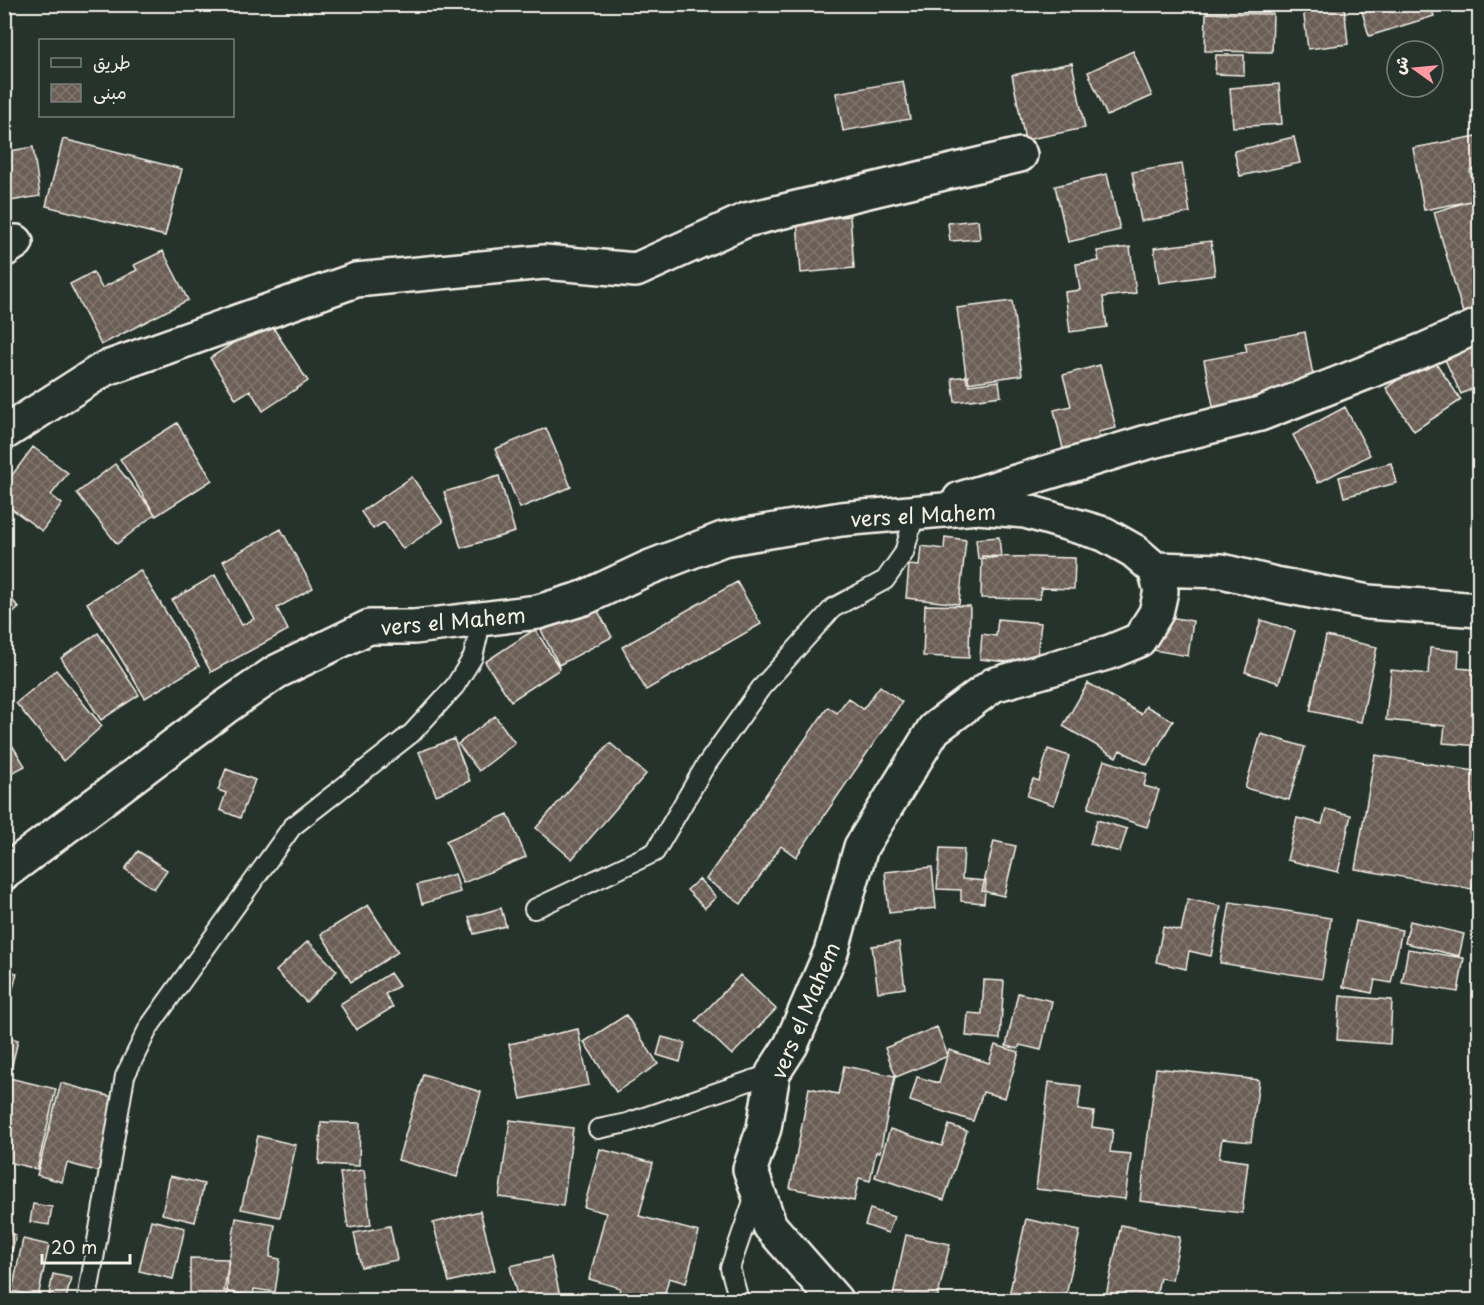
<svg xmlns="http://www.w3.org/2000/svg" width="1484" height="1305" font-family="'Playpen Sans','Playpen Sans Arabic',sans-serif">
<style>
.building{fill:url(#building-cross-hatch);stroke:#f4f1e8;stroke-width:1.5}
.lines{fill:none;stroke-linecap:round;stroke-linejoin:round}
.service-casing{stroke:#f4f1e8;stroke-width:22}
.minor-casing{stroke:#f4f1e8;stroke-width:38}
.service{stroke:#26332d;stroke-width:18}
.minor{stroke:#26332d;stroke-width:33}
.labels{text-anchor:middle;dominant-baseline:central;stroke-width:5;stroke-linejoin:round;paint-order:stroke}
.street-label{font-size:21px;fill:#f4f1e8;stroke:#26332d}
</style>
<defs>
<pattern id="building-cross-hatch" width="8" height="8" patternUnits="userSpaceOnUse" patternTransform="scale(1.5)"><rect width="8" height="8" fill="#6b5f56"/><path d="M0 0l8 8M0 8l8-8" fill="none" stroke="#81766e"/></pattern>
</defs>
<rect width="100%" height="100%" fill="#26332d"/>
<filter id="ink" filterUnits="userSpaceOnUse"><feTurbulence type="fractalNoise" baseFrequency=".0167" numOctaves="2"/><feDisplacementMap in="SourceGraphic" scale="12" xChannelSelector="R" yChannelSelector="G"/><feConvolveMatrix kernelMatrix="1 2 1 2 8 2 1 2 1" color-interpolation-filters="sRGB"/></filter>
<g filter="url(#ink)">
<path class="building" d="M1344,4L1348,44L1308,49L1303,8Z
M1360,4H1430L1434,16L1369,36Z
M1206,13L1273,14L1272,52L1205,51Z
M1133,51L1152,96L1107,116L1088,72Z
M1216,55H1244V75L1215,74Z
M1072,63L1085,128L1025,140L1012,75Z
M903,81L910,119L843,131L836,93Z
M1279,84L1282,124L1233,127L1230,88Z
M1477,136L1480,168L1470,170L1476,200L1424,210L1413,148Z
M1294,137L1300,163L1240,176L1234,151Z
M63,139L182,169L165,236L46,206Z
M33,147L40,196L4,202V152Z
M1182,164L1190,213L1141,221L1132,172Z
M1107,174L1120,230L1068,242L1055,186Z
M1480,198V308L1463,313L1434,212Z
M850,216L854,268L801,273L797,221Z
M978,220L980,239L950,241L948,223Z
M1211,241L1215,275L1159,283L1154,248Z
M1130,247L1136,293L1103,297L1107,327L1070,332L1065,292L1080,290L1076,264L1099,261L1097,251Z
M163,251L188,300L101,345L70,284L93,272L102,288L137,270L134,265Z
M1012,301L1022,375L967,383L957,308Z
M268,320L308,381L263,411L250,390L236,399L210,358Z
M1305,332L1316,392L1214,411L1204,360L1247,352L1245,343Z
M1480,335V385L1461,394L1442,353Z
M1432,357L1461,400L1414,431L1386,388Z
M1100,365L1116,428L1098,432L1101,444L1064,453L1054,410L1071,406L1063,375Z
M968,376L969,385L999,381L1001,396L955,402L952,378Z
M1345,407L1370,455L1318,483L1293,435Z
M177,423L212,480L156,516L120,459Z
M546,428L571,487L520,508L495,449Z
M33,447L68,473L51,495L62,504L42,531L4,503V486Z
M1391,463L1396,483L1344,497L1339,477Z
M115,464L155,514L117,544L77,493Z
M499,476L515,532L461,548L444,492Z
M412,477L443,522L403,549L384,522L373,529L361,512Z
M281,529L313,588L277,608L288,630L211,672L172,600L215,575L242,625L254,619L223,561Z
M945,537L966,540L959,604L906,598L909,565L919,566L921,546L944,549Z
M999,537L1001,557L978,559L976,539Z
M982,556L1075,558L1074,589L1041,588L1040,599L981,598Z
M140,570L199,666L145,698L87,603Z
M737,582L761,624L646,690L622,647Z
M4,590L19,608L6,618L13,626L4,632Z
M592,600L612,637L559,665L540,628Z
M925,605L970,606L969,658L923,656Z
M1158,615L1193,621L1188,656L1153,650Z
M998,619L1041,623L1036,665L980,659L982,634L996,636Z
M1261,620L1295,631L1279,683L1245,672Z
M535,629L560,669L511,701L485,662Z
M98,633L139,695L101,720L61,658Z
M1326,636L1377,647L1361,722L1310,711Z
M1430,648L1459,651L1458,668L1480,670V746L1443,743L1445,726L1386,720L1391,670L1428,674Z
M56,670L102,726L63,761L16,703Z
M1088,683L1141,714L1146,706L1173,721L1147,765L1120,750L1116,757L1063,726Z
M880,686L902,702L796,857L781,846L741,904L706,879L828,707L837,713L848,698L863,709Z
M495,716L515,743L479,771L458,744Z
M4,732L25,766L4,777Z
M1261,734L1305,747L1289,800L1245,788Z
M454,739L470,781L436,795L419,752Z
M610,743L646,774L572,859L536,828Z
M1048,749L1069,756L1054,805L1027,796L1033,779L1039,781Z
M1375,755L1480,772V852L1472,889L1355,869Z
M1104,760L1147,774L1144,786L1159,790L1147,827L1088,808Z
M226,769L255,780L240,818L220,810L226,793L218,790Z
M1326,809L1351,815L1338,872L1287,860L1297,818L1322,824Z
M508,814L526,857L463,883L446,841Z
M1097,820L1127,829L1120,852L1090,844Z
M994,841L1016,846L1004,896L982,891Z
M940,848L964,849L962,879L986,881L984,903L961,901V890L937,889Z
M138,851L167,870L154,889L125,869Z
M932,867L936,908L889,913L885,872Z
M455,874L460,892L422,904L417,885Z
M699,879L716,897L705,908L687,890Z
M1188,899L1221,906L1211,956L1189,951L1186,969L1156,962L1163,927L1181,931Z
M1230,902L1331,918L1322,979L1220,963Z
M368,905L398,952L351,982L321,934Z
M501,908L506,926L474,934L469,917Z
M1356,921L1402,930L1391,983L1375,980L1372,993L1343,987Z
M1410,921L1464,934L1459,956L1405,943Z
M308,941L337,971L306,1002L276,971Z
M899,942L905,988L878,992L872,946Z
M1408,949L1464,958L1458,992L1402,983Z
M4,970L17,973L4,1022Z
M390,973L399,986L385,994L393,1007L356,1030L340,1004Z
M740,975L776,1009L732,1055L696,1021Z
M984,980L1004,981L1000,1039L966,1036L968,1013L982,1014Z
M1018,993L1052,1001L1041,1050L1020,1045L1018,1049L1006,1046Z
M1340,996L1392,1000L1390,1044L1337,1040Z
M626,1015L658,1064L616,1092L584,1042Z
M937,1027L948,1056L896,1077L885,1048Z
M578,1029L589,1085L521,1099L509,1044Z
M4,1036L18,1040L9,1078L56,1089L37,1169L4,1161Z
M662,1037L685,1043L680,1062L657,1055Z
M995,1045L1019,1052L1005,1098L983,1092L973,1121L910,1101L917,1077L939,1083L949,1050L989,1063Z
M844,1066L895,1076L880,1152H876L870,1181L859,1178L854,1201L790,1188L809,1088L838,1094Z
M1156,1068L1259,1080L1251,1142L1222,1139L1219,1158L1248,1162L1242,1213L1140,1201Z
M423,1074L481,1092L457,1177L398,1160Z
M1049,1082L1081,1086L1078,1110L1094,1112L1092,1127L1113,1130L1110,1152L1131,1154L1125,1199L1036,1189Z
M61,1083L120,1099L100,1172L67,1163L62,1182L37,1175Z
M510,1120L573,1128L563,1206L499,1197Z
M321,1122L360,1123L359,1166L319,1164Z
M949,1125L967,1131L944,1200L875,1177L890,1129L942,1146Z
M258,1136L296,1145L280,1217L241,1209Z
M600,1149L653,1163L639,1216L699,1232L686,1283L669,1278L663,1300H617L620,1288L589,1279L606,1213L584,1207Z
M364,1170L371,1225L348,1228L340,1173Z
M170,1176L204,1184L195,1222L162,1214Z
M33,1204L52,1207L49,1225L30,1222Z
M870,1209L894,1217L888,1233L865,1225Z
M480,1211L495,1270L449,1282L433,1223Z
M236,1218L275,1225L270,1257L280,1259L275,1292L254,1289L253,1296L224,1291Z
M1026,1219L1080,1231L1065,1300H1008Z
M151,1220L185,1228L173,1279L139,1271Z
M1121,1225L1180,1237L1172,1280L1160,1278L1155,1300H1105Z
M390,1226L397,1260L361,1267L354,1233Z
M4,1232L16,1235L4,1282Z
M906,1235L950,1244L937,1300H892Z
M23,1239L49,1245L38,1297L12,1291Z
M551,1257L561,1300H518L510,1266Z
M190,1258L228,1259L227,1300H190Z
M53,1274L71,1278L66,1299L49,1295Z"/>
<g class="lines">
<defs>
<path id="service" d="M534,909L655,852L704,768L761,688L833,608L885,580L904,553L915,513
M598,1129L627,1123L773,1073
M87,1300L125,1076L149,1027L292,827L412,733L455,686L473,657L478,636L477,619
M739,1300L730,1268L756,1192"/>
<path id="minor" d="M4,250L16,242
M4,433L104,369L356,280L544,262L636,270L746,220L1020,155
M960,499L1144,443L1260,414L1424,350L1480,325
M1155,569L1222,571L1275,584L1368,602L1480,610
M4,873L224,708L276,672L369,627H414L538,612L584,598L648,568L723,539L841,519L978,507L1025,511L1104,534L1134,551L1155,569L1161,591L1156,613L1139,640L1110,652L993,685L934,729L861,847L831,952L791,1045L773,1073L764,1128L750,1169L770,1226L835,1300"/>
</defs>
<use href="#service" class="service-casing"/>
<use href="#minor" class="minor-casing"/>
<use href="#service" class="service"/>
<use href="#minor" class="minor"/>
</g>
</g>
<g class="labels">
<g class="street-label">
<text transform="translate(923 514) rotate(-3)">vers el Mahem</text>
<text transform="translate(453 620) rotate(-5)">vers el Mahem</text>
<text transform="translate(804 1010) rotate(-67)">vers el Mahem</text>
</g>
</g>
<rect width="1484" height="1305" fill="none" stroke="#26332d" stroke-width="24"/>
<rect x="12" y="12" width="1460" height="1281" fill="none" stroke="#f4f1e8" stroke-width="2" filter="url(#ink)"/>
<rect x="39" y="39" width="195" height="78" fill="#26332d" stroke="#787f78" stroke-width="1.5"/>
<rect x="51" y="58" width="30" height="9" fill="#26332d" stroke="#787f78" stroke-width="1.5"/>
<text x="93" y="69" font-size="18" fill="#f4f1e8">طريق</text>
<rect x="51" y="84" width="30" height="18" fill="url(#building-cross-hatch)" stroke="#787f78" stroke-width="1.5"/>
<text x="93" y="99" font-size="18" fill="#f4f1e8">مبنى</text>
<g transform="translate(1415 69) rotate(285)"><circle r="28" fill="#26332d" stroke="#787f78" stroke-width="1.5"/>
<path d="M0-4.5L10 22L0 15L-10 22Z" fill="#ff9aa2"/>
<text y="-9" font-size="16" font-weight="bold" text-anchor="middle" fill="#f4f1e8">ش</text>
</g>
<path d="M42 1254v9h88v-9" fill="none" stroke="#f4f1e8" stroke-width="3"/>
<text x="51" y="1254" font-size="18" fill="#f4f1e8" stroke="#26332d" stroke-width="4.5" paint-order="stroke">20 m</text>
</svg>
